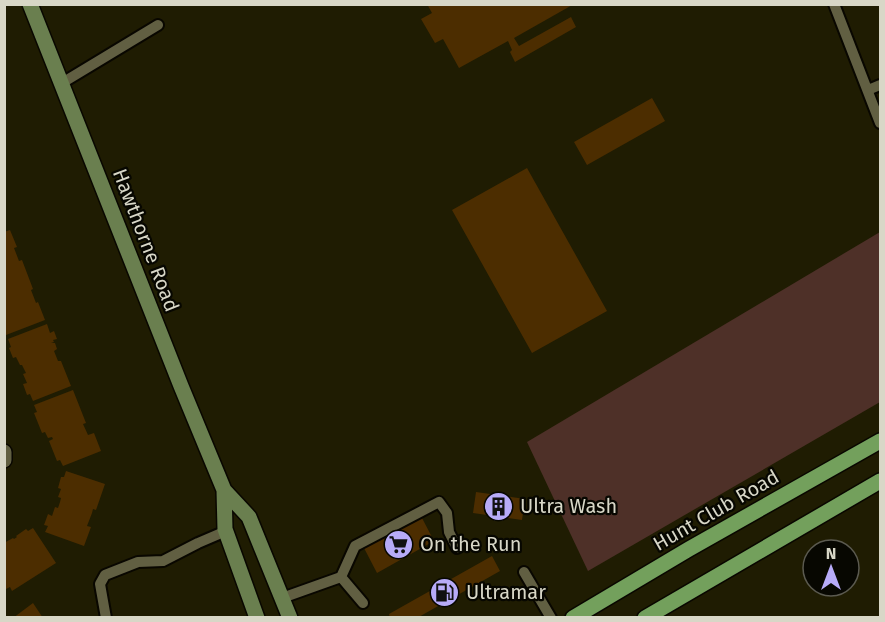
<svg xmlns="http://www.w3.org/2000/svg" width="885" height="622" font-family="'Fira Sans',sans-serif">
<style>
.green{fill:#4e3028}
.building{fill:#4c2d00}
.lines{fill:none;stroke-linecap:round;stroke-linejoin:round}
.lane-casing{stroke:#090700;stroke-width:14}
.street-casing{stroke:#090700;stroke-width:18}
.secondary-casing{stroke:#090700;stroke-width:18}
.primary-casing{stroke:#090700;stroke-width:18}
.lane{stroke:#615f42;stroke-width:10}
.street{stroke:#615f42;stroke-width:15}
.secondary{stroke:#6a7f4f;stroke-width:15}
.primary{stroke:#73a05c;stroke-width:15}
.labels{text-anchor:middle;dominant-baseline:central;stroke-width:4.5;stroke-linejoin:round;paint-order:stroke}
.street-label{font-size:20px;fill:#d8d7c7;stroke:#070701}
.poi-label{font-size:20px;fill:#d8d7c7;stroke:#070701;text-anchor:start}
</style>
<rect width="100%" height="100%" fill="#1f1c02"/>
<path class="green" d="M880,232V402L588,571L527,442Z"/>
<path class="building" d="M427,4H574L514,38L519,46L571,17L576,27L515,62L510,52L512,50L508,41L459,68L443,39L435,43L421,19L432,13Z
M652,98L665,121L587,165L574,142Z
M527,168L607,311L532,353L452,210Z
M10,230L17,247L14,248L19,261L22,260L33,289L31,290L36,303L38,302L45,320L6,335L4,330V232Z
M47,324L50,333L54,331L57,339L53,340L54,342L51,343H55L57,349L54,351L58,361H61L71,386L33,401L30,394L27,395L23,384L27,383L23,374L26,373L22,365H20L16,357L13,358L9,348L11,347L8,339Z
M73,390L86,423L83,424L88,435L94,433L101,451L63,466L60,460L57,461L49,441L53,439L52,437L48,438L45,432L42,433L34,413L37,412L34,405Z
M66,471L105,484L96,510L93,509L92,513L87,526L91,527L84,546L45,532L48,526L44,525L48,514L52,516L55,507L58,508L60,502L61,498L58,497L61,489L58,488L61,477H64Z
M476,492L525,499L522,520L473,513Z
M422,518L434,541L377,573L364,548Z
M33,528L56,563L12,591L10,587L4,590V543L13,538L14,539L17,537L16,536L26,529L28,531Z
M492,556L500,571L417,618H390L389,614Z
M33,603L43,618H13Z"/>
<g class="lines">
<defs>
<path id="lane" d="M834,4L880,123
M62,83L158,25
M868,90L880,85
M524,572L551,618
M341,577L355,546L439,502L447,513L449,532L457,548
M282,598L341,577L363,603
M106,618L100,584L105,575L138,562L163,561L198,543L226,531"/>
<path id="street" d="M4,452V460"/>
<path id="secondary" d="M30,4L181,386L224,490L249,517L290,618
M224,490L225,529L257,618"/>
<path id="primary" d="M573,618L689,549L880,441
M645,618L880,481"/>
</defs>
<use href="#lane" class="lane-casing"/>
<use href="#street" class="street-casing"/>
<use href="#secondary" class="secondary-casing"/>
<use href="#primary" class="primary-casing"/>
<use href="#lane" class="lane"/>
<use href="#street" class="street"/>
<use href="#secondary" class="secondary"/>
<use href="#primary" class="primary"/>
</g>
<defs>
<symbol id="building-disc" viewBox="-11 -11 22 22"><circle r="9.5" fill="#b7abf8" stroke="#070701"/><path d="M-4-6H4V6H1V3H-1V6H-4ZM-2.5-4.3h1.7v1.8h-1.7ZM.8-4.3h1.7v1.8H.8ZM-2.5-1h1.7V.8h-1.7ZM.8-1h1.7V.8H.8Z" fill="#111"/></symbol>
<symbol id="supermarket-disc" viewBox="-11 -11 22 22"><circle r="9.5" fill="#b7abf8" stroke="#070701"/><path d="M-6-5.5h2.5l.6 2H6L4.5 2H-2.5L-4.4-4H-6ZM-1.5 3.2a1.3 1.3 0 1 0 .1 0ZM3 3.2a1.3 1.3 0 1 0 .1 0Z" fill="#111"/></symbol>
<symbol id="fuel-disc" viewBox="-11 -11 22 22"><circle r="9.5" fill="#b7abf8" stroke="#070701"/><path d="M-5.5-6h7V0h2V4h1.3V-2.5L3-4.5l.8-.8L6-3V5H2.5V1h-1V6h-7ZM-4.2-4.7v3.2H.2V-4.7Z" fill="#111"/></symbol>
</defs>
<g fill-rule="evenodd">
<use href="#building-disc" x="482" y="490" width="33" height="33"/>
<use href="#supermarket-disc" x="382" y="528" width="33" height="33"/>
<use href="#fuel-disc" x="428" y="576" width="33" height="33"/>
</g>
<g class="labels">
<g class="street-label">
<text transform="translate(146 240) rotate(69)">Hawthorne Road</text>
<text transform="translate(716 510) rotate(-30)">Hunt Club Road</text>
</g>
<g class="poi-label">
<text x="520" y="506">Ultra Wash</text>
<text x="420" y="544">On the Run</text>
<text x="466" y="592">Ultramar</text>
</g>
</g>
<rect width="885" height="622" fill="none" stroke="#d8d7c7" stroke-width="12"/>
<g transform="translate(831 568)"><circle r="28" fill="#070701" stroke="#5b5a50" stroke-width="1.5"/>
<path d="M0-4.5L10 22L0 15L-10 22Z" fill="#b7abf8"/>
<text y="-9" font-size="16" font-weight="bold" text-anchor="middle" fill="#d8d7c7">N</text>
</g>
</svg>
